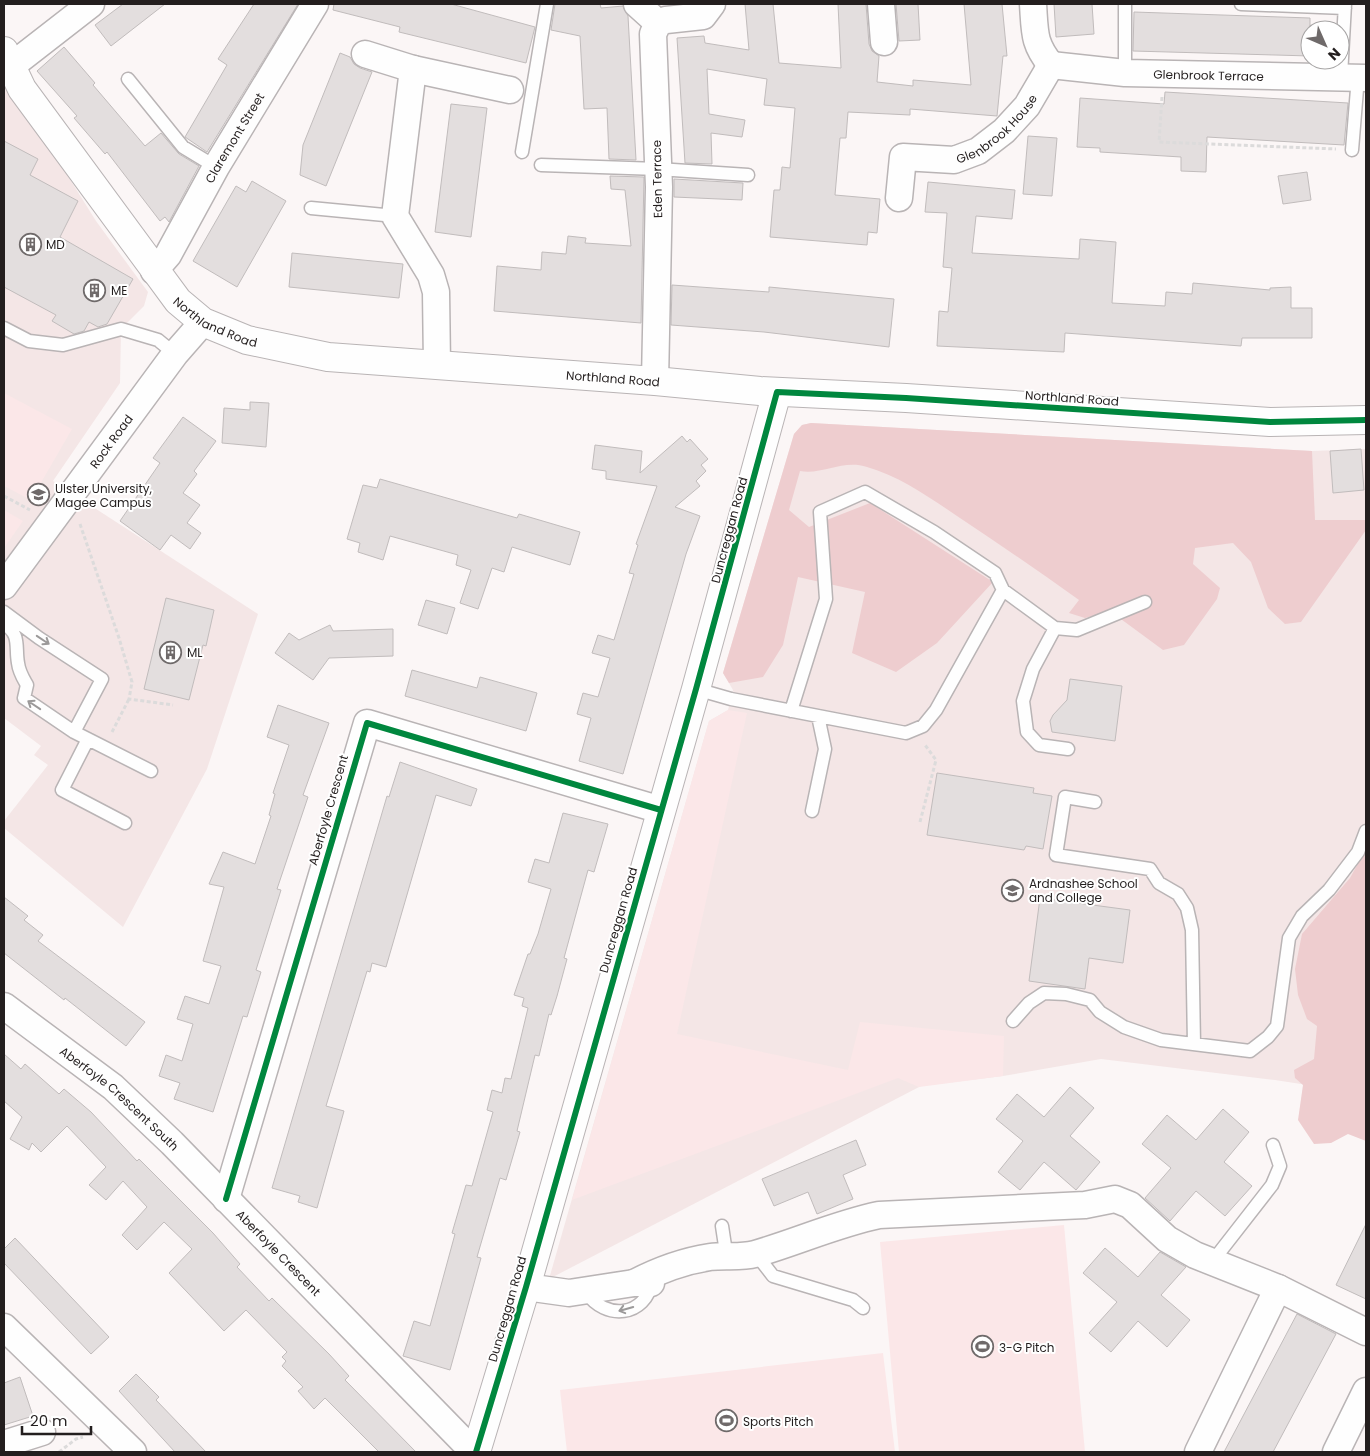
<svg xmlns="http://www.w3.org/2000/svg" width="1370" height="1456" font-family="Poppins,sans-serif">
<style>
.built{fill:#f4e6e6}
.green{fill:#fbe7e8}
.forest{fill:#eecdcf}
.building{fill:#e3dede;stroke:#c1bcbc}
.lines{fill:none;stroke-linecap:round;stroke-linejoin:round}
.service-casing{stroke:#b9b4b5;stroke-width:15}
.minor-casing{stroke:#b9b4b5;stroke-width:29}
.secondary-casing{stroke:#b9b4b5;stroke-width:30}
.path{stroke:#dcdbdb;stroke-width:3;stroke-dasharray:4 2.5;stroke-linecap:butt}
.service{stroke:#fefefe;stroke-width:12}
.minor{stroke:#fefefe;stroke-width:26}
.secondary{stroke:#fefefe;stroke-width:28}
.cycleway-casing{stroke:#fff;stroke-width:9}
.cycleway{stroke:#00873e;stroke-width:6}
.oneway{stroke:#9b9999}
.labels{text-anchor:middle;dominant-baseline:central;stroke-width:4;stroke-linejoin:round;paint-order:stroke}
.street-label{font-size:12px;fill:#231e1e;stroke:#fff}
.poi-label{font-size:12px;fill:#231e1e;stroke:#fff;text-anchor:start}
</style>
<rect width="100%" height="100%" fill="#fbf6f6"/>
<path class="built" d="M4,74L96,221L148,292L144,306L121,329L120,383L53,481L258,614L207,769L123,927L4,828V821L48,765L34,755L41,746L4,718Z
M811,423L1312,451L1366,449V1094L1275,1080L1101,1059L1003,1076L921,1086L549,1279L709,721L728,710L731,699L733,690L723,673L794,434L802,425Z"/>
<path class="green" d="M4,393L72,429L31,500L4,486Z
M4,510L23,521L4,548Z
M728,710L747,713L677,1034L848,1070L860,1022L1004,1036L1003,1076L919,1087L898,1078L572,1200L709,721Z
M1064,1225L1085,1452H899L880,1242Z
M883,1353L895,1452H567L560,1390Z"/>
<path class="forest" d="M811,423L1312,451L1315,520H1366V530L1301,622L1285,624L1268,608L1251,562L1233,543L1195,548L1193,564L1220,588L1217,599L1184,645L1163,650L1110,611L1085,618L1069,613L1079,600C1038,571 998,543 957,516C929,497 899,476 867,467C843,459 823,475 800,471L789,510L809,527L870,503L993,582L937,643L896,672L852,653L865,592L798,577L783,645L763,677L729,683L723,673L794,434L802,425Z
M1366,849V1141L1348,1134L1331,1143L1314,1144L1298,1120L1303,1085L1295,1078L1294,1070L1314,1059L1317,1026L1307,1019L1298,995L1295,969L1302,934L1350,878Z"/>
<path class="building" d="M123,4H165L111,46L95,25Z
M254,4H298L207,152L185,137L227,65L218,59Z
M334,4H451L535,27L526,63L399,32L400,27L333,10Z
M555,4H600L601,8L623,6L628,16L636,160L609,159L607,108L584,109L580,36L551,30Z
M745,4H773L779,63L841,68L838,4H866L869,44L872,51L879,56L877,82L913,86V80L971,85L964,4H1002L1007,56H1003L997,116L910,109V115L848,112L846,138H840L835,195L880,199L877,233L868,232L867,245L770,237L774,190H780L782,167L790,168L795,108L764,105L767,79L707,69L709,114L745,120L742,137L711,133L712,164L685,163L677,38L704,36L705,43L749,50Z
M896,4H918L920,40L899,41Z
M1054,4H1092L1094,34L1056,37Z
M1134,12L1310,18V56L1133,51Z
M64,47L95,83L93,85L145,146L161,133L179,154L199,166L169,222L165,217L160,221L107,152L105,154L74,118L77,116L37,71Z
M340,53L350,57L354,64L360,68L372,72L326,186L300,175L303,145Z
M1165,92L1348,103L1344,145L1207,137L1206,172L1181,171V157L1100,152V148L1077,147L1080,98L1164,104Z
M451,104L487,108L471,237L435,232Z
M1028,136L1057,138L1052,196L1023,194Z
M4,141L38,159L30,175L78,201L60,237L133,279L107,324L98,327L89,322L84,331L74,334L52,321L56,315L4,287Z
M1307,172L1311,200L1283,204L1278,176Z
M610,176L644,177L641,323L494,311L497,266L541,270L542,252L566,254L568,236L586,238L585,243L631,246L625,190L611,189Z
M674,179L743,183L742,200L674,197Z
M252,181L286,201L237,287L193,261L236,186L246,192Z
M928,182L1015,190L1012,219L976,216L972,253L1079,259L1080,239L1116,242L1112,303L1165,306L1166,292L1192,294L1193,283L1270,290V288L1291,287V308H1312V338H1242L1241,346L1065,333L1064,352L937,346L939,311L948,312L952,268L943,267L947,213L925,212Z
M292,253L403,264L399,298L289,287Z
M672,285L769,292V287L894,299L889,347L764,332L671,325Z
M250,402L269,403L266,447L222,443L224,408L250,410Z
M183,417L216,441L194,471L197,474L183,493L200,505L187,523L201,533L190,549L171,535L160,550L120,521L160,463L153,458Z
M682,436L687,442L690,439L708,459L701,465L706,471L696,481L700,486L675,507L700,516L686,554L623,774L579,761L591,718L577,714L583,693L598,697L610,658L592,653L598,635L614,640L634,574L629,573L638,545L636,544L657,486L606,479V471L592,469L595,445L642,451L640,473Z
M1361,449L1364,490L1333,493L1330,451Z
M380,479L517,518L519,514L580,532L570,565L512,547L504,572L492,568L478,609L460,603L471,570L456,565L458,555L390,536L383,560L358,552L360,543L347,539L363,485L377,488Z
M166,598L214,610L206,646L203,645L189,700L144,689Z
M426,600L455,608L447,634L418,625Z
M330,625L333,631L393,629V656L329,658L313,680L275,653L289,633L299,640Z
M412,670L477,688L480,677L537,693L526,731L405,696Z
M1070,679L1122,686L1115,741L1052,732L1050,721L1053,715L1067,700Z
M278,705L329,723L303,795L308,797L277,889L281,890L256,970L261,972L247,1017L243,1016L213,1112L174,1099L180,1083L159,1076L166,1055L182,1061L193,1024L177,1019L185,996L209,1004L221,966L203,961L224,887L209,884L223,852L255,864L271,816L269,815L275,794L273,793L289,745L267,737Z
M400,762L477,789L471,806L436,795L386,967L372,963L370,972L367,971L326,1106L344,1111L317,1208L298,1202L300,1196L272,1188L387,796L389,797Z
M937,773L1034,788L1033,793L1052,796L1043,849L1026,846L1024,850L927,835Z
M563,813L608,824L594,872L588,870L564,958L567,959L557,996L551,1015L549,1014L539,1056L535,1055L517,1131L520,1132L506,1180L500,1178L477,1257L481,1258L450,1370L403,1356L414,1321L430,1326L455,1234L452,1233L466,1185L472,1186L493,1112L487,1110L492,1090L502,1093L505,1078L511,1079L528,1008L522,1006L524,998L514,995L528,954H530L538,934L551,889L528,882L535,859L549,863Z
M4,897L28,916L24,920L43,935L38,941L145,1022L126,1046L65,998L64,1000L4,953Z
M1040,898L1130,910L1123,963L1089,958L1085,989L1029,981Z
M4,1054L21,1069L25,1064L59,1094L64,1089L91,1112L137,1161L139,1159L213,1233L240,1264L237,1267L269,1301L272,1298L329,1354L349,1376L345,1380L416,1452H379L325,1398L314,1409L298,1391L303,1387L282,1366L286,1361L282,1357L287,1352L246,1310L224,1331L169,1273L192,1249L164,1222L137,1250L122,1235L147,1207L123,1181L106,1200L89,1185L106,1167L67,1126L41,1152L32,1143L29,1150L10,1139L22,1117L4,1101Z
M1070,1087L1094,1108L1070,1136L1100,1162L1076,1190L1044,1162L1020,1190L998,1172L1023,1141L996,1119L1017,1094L1044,1117Z
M1223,1109L1249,1132L1224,1162L1252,1186L1225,1216L1196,1191L1170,1221L1145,1198L1171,1168L1142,1144L1167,1115L1196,1140Z
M856,1140L866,1165L843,1175L853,1199L817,1214L808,1192L774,1206L762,1179Z
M1366,1224V1299L1336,1285Z
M15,1238L109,1337L91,1354L4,1263V1249Z
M1105,1248L1138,1277L1160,1252L1186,1267L1161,1295L1190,1320L1167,1347L1138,1321L1111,1352L1089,1333L1117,1302L1083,1273Z
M1297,1314L1336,1334L1273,1452H1224Z
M136,1374L159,1397L156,1400L206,1452H175L119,1391Z
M20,1377L33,1416L4,1425V1383Z"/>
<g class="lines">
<defs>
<path id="service" d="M1241,4L1345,8
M1125,73V4
M1341,76L1345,4
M128,79L183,147L216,167
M1352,150L1358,77
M522,152L547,4
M541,165L658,169L748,175
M311,208L395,216
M4,328L29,341L63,345L121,329L158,340L175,354
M4,612L39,638L102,679L74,732
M4,624C21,634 15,647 18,663C19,672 23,678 27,685L24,698L74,732L151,771
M1055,628L1077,630L1145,602
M696,689L731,699L906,733L923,726L936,710L1003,590L1055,628L1033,669L1023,701L1027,732L1039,745L1068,749
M791,711L826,599L820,512L865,492L934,532L995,573L1003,590
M88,739L62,790L125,823
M1095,802L1065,797L1056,855L1150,869L1159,883L1178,894L1187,908L1192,930L1194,1044
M812,811L825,749L818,716
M1013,1021L1029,1003L1044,993L1066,994L1090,1000L1100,1012L1124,1027L1161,1040L1250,1051L1268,1037L1277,1026L1289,938L1302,916L1329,890L1358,852L1366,831
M722,1226L727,1259
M756,1254L773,1276L853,1300L863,1308
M1212,1262L1272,1185L1280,1166L1273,1145
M586,1292C605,1321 646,1317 652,1281"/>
<g id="minor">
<path d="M637,4L658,23"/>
<path d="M881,4L884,42"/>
<path d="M1033,4C1035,32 1033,43 1051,65"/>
<path d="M365,54L413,69L510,90"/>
<path id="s1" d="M1051,65L1125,73L1366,78"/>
<path d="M10,67L91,4"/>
<path d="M413,69L395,216L431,275L436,292L437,365"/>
<path id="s2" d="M899,198L903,157L954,160L978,151L1004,131L1027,106L1051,65"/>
<path id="s3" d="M154,271L168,255L216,167L315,4"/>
<path d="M655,381L659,187L653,34L658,23L666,20L703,16L712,4"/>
<path id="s4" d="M4,586L175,354L203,322"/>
<path id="s5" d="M4,1006L113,1087L172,1143L463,1441L477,1448"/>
<path d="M226,1199L367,723L661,810"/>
<path d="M634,1283C657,1271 684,1261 710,1257C725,1255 740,1258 755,1254C797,1242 836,1224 879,1215L1085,1205L1115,1199L1130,1205L1167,1239L1195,1255L1278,1288L1366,1332"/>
<path d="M526,1287L569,1293L634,1283H651"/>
<path d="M4,1327L133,1452"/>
<path d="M4,1444L42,1432"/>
<path d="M1198,1452L1278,1288"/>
<path d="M1336,1452L1366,1391"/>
</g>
<g id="secondary">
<path id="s6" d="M4,51L22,89L178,301L203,322L247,340L328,357L655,381L760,391L906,398L1270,422L1366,420"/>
<path d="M476,1452L526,1287L696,689L777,392"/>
</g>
</defs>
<use href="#service" class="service-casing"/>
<use href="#minor" class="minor-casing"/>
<use href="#secondary" class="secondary-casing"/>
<path class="path" d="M1162,97L1159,142L1336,149
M4,496L30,510
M80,524L119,638L132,682L129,699L173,705
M112,732L129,699
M920,822L936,760L925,745
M59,1452L76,1439L83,1437"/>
<use href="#service" class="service"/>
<use href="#minor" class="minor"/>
<use href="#secondary" class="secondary"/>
<defs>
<path id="cycleway" d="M226,1199L367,723L661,810
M476,1452L526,1287L696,689L777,392L906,398L1270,422L1366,420"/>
</defs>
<use href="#cycleway" class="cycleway-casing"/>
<use href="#cycleway" class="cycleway"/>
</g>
<defs><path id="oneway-shaft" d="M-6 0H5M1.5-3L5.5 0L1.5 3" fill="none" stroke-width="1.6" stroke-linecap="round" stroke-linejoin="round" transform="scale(1.25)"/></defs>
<g class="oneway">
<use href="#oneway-shaft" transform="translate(43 640) rotate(34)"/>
<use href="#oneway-shaft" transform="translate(34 705) rotate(-146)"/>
<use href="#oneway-shaft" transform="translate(626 1309) rotate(164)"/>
</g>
<defs>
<symbol id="building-ring" viewBox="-11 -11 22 22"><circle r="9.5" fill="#fff" stroke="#6f6a6a" stroke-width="1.5"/><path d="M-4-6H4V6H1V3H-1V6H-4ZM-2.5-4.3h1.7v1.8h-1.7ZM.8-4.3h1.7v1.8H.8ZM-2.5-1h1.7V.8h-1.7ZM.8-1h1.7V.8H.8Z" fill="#6f6a6a"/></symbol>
<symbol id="university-ring" viewBox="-11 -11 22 22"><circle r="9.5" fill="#fff" stroke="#6f6a6a" stroke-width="1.5"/><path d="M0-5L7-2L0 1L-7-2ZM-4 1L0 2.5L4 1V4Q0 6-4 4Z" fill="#6f6a6a"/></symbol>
<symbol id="school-ring" viewBox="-11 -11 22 22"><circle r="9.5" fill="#fff" stroke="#6f6a6a" stroke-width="1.5"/><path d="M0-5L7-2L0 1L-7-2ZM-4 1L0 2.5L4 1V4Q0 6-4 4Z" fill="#6f6a6a"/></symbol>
<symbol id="stadium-ring" viewBox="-11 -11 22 22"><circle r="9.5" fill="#fff" stroke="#6f6a6a" stroke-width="1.5"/><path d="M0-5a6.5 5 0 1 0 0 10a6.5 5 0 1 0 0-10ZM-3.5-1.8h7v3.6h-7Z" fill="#6f6a6a"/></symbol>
</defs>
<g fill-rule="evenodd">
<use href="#building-ring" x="18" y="232" width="25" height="25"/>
<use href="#building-ring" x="82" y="278" width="25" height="25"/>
<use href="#university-ring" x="26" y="482" width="25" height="25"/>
<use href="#building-ring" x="158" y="640" width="25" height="25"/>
<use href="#school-ring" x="1000" y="878" width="25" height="25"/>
<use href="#stadium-ring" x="970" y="1334" width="25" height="25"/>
<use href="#stadium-ring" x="714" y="1408" width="25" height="25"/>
</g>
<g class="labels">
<g class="street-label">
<text stroke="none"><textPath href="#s1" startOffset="158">Glenbrook Terrace</textPath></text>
<text stroke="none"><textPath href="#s2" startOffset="146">Glenbrook House</textPath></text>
<text stroke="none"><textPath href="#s3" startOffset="156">Claremont Street</textPath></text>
<text transform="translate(657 179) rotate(-91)">Eden Terrace</text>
<text stroke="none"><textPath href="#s6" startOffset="349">Northland Road</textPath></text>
<text stroke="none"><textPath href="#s6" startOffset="754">Northland Road</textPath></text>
<text transform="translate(1072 398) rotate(4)">Northland Road</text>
<text stroke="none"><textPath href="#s4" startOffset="180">Rock Road</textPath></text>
<text transform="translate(729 530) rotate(-75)">Duncreggan Road</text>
<text transform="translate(328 810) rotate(-74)">Aberfoyle Crescent</text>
<text transform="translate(618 920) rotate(-74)">Duncreggan Road</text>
<text stroke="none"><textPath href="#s5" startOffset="148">Aberfoyle Crescent South</textPath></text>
<text stroke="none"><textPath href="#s5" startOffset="370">Aberfoyle Crescent</textPath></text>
<text transform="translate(507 1309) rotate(-74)">Duncreggan Road</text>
</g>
<g class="poi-label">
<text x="46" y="244">MD</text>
<text x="111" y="290">ME</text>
<text x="55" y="488">Ulster University,<tspan x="55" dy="14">Magee Campus</tspan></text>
<text x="187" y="652">ML</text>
<text x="1029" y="883">Ardnashee School<tspan x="1029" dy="14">and College</tspan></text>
<text x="999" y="1347">3-G Pitch</text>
<text x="743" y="1421">Sports Pitch</text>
</g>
</g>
<rect width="1370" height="1456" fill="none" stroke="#231e1e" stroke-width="10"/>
<g transform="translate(1325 45) rotate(135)"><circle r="24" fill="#ffffff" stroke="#a7a5a5"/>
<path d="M0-4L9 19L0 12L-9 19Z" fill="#6f6a6a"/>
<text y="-8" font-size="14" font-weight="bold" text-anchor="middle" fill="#231e1e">N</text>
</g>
<path d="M22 1426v8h69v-8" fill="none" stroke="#231e1e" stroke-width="2.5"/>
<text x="30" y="1426" font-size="15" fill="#231e1e" stroke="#ffffff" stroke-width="4" paint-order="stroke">20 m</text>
</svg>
